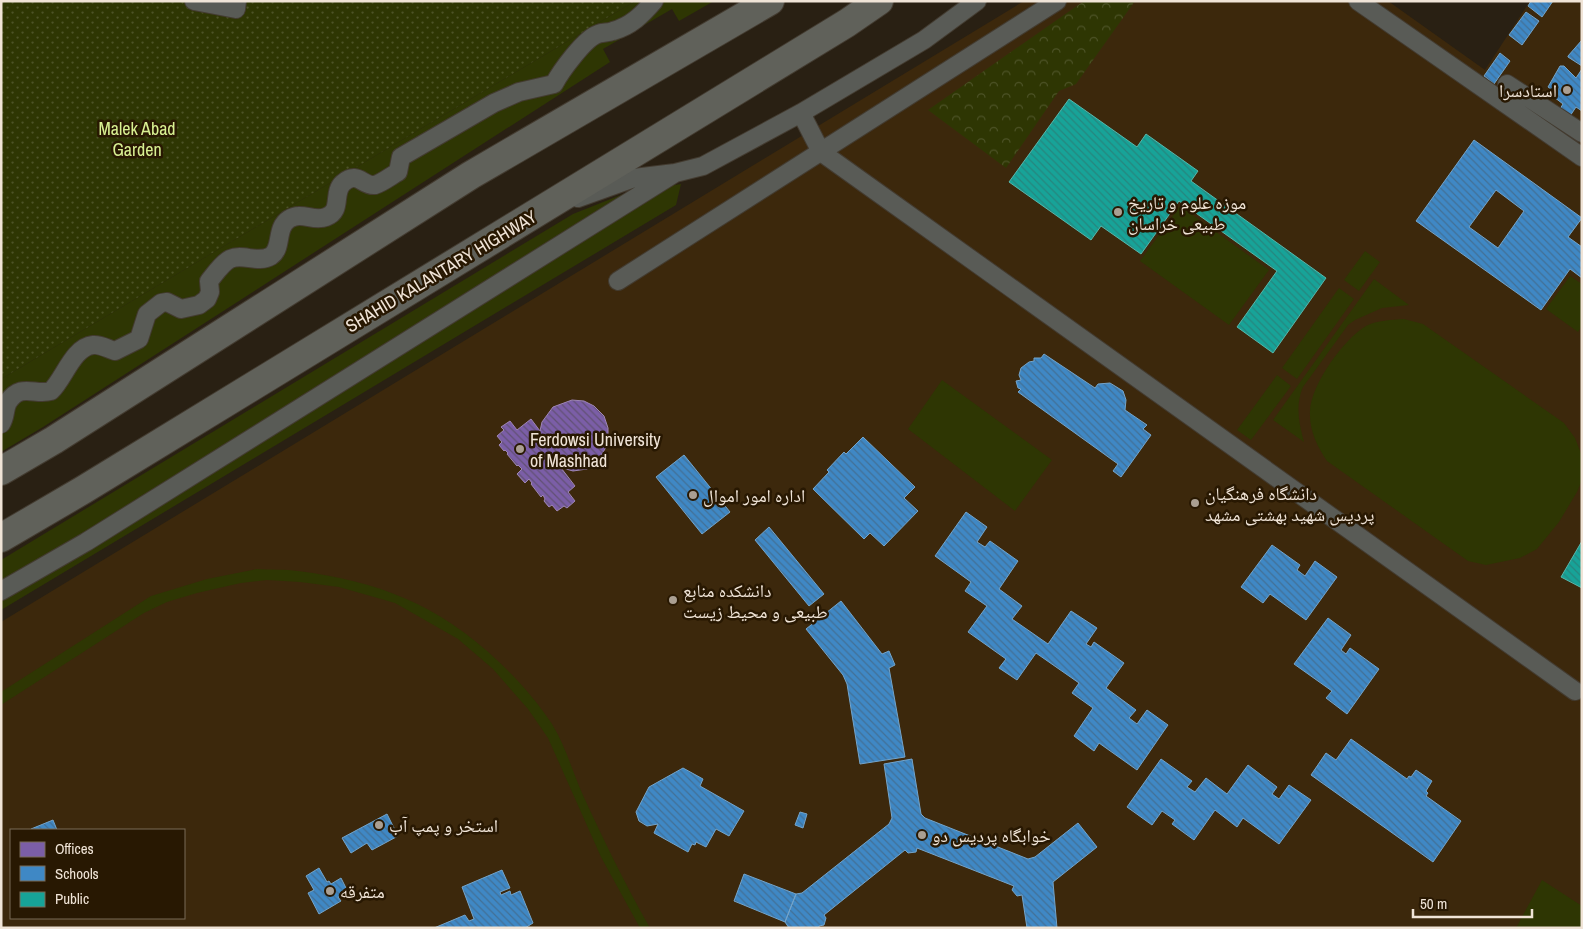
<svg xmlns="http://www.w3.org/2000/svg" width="1583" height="929" font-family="'Archivo Narrow','Noto Naskh Arabic',sans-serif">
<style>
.built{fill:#3c280c;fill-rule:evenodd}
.green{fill:#2e3603}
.forest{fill:url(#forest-crowns)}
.garden{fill:url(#garden-dots)}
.offices{fill:url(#offices-back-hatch);stroke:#9e86b5}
.schools{fill:url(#schools-back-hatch);stroke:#74a4ca;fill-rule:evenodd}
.public{fill:url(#public-back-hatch);stroke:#58b6ab}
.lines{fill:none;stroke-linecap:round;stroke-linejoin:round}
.street-casing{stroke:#433b30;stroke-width:20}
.highway-casing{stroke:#433b30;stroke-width:30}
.street{stroke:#595b56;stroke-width:18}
.highway{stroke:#60615a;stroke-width:28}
.poi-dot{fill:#aa9f92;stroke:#281802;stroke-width:2}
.labels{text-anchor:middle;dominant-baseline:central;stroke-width:5;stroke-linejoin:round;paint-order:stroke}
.poi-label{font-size:18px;fill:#f0e4d7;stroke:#281802;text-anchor:start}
.park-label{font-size:18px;fill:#d8f092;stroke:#281802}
.street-label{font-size:18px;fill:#f0e4d7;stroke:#281802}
</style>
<defs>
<pattern id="forest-crowns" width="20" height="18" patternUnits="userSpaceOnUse" patternTransform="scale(1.25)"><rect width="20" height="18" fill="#2e3603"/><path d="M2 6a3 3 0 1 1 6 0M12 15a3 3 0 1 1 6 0" fill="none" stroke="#4d5327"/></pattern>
<pattern id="garden-dots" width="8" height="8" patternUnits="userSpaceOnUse" patternTransform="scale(1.25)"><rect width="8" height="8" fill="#2e3603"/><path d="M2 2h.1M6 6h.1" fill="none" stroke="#4d5327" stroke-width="1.8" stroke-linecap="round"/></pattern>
<pattern id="offices-back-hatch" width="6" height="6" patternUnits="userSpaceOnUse" patternTransform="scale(1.25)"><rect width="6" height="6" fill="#7b5ea7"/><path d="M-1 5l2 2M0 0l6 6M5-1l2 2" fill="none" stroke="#625174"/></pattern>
<pattern id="schools-back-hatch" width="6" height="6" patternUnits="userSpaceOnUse" patternTransform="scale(1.25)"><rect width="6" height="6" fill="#3f88c5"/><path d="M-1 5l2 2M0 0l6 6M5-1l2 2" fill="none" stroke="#427096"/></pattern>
<pattern id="public-back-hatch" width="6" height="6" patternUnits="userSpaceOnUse" patternTransform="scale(1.25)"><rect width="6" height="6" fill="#17a398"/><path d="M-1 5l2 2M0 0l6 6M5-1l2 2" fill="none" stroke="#26867e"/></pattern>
</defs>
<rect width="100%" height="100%" fill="#292013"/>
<path class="built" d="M1024,1H1388L1485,70L1530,1H1582V928H1V622ZM11,830H184V918H11Z"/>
<path class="green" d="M635,1H714L679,21L672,9L603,49L610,62L43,427L1,452V379Z
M681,184L676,205L1,610V560L573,214L626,193Z
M1180,206L1269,270L1229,325L1140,261Z
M1365,251L1380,262L1359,291L1344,280Z
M1570,276L1582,284V326L1578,332L1546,309Z
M1374,279L1409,305L1382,308L1355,320L1348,325L1303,387C1295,405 1299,424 1304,442L1273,420Z
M1339,288L1354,299L1297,379L1282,368Z
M1404,319L1423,324L1564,423L1575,438L1582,456V480L1577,492L1559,522L1537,549L1520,558L1486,565L1468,561L1327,461C1317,446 1309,430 1310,411C1311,384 1344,339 1366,326C1377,320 1392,320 1404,319Z
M1277,375L1291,386L1251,440L1237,430Z
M942,380L1052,460L1015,511L908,429Z
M257,569C270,570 285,569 298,571C378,581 439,605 498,661C517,679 537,701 552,724C565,745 572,770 582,793C603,839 625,884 650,928H640L601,857L548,738L528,709L493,669L458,639L395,603L339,587L300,582L267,580L241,583L197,593L167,602L144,613L1,705V692L151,596L207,579Z
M1542,880L1582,906V928H1516Z"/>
<path class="forest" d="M1084,1H1135L1076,84L1059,91L1006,168L928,110Z"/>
<path class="garden" d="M1,1H635L1,379Z"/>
<path class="offices" d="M572,400L584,401L594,406L604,416L608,428V444L597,462L587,469L573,471L566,469L558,464L575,486L568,492L575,501L567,508L564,506L557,511L552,505L549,507L544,501L545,499L543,495L541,497L531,484L532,483L529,479L525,483L517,474L522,469L518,465L517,466L507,454L508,453L505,450L504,451L499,445L502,442L497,436L504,430L501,427L510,421L517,430L531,419L540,431L542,422L553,407Z"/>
<path class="schools" d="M1531,1H1553L1542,17L1528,6Z
M1526,12L1539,21L1522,45L1509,35Z
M1582,40V66L1568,57V56Z
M1500,53L1510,61L1494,84L1484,76Z
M1560,66H1564L1576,78L1582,69V111L1576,107L1570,116L1560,109L1563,104L1554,97L1557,93L1548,87Z
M1474,140L1582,218L1568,237L1582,247V278L1570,269L1541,310L1416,221ZM1496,190L1524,211L1498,248L1469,227Z
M1044,354L1095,388L1098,384L1110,383L1123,391L1126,400L1125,410L1147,425L1143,429L1151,435L1121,477L1113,471L1118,464L1018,392L1021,389L1018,388L1016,381L1021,380L1019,375L1021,368L1029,362L1034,361V358H1041Z
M863,437L915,487L904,498L918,511L884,546L870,533L864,539L813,489L829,472L827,470L844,452L846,454Z
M684,455L730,512L702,534L656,477Z
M966,512L987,527L977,542L985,547L990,541L1018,561L999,589L1022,606L1012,619L1048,644L1071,611L1097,628L1086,644L1091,647L1094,642L1124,663L1106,688L1136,710L1129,718L1137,724L1147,710L1168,725L1137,770L1099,743L1094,751L1074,736L1093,708L1072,693L1079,683L1036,653L1017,680L999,668L1006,659L968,632L987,606L965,591L971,582L935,556Z
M769,527L824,594L809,606L755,540Z
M1272,545L1300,565L1297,570L1305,576L1315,561L1337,577L1306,620L1270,594L1263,603L1241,587Z
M841,601L882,654L889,651L895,665L889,668L905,757L860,764L847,684L843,675L806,629Z
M1328,618L1351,635L1341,650L1346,654L1350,648L1379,669L1347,714L1326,698L1332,691L1294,664Z
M1351,739L1407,779L1409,776L1411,777L1416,770L1432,781L1426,791L1428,793L1426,796L1461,821L1433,862L1311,775L1326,753L1336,760Z
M912,759L921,814L925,818L1028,859L1035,857L1078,823L1097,847L1053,882L1057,928H1027L1022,895L1017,896L1012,890L1014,886L917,848L916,852L908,853L905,850L824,915L826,918L824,925L819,926V928H789L785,922L796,894L802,893L889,824L892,818L884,764Z
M1161,759L1192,781L1187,787L1195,792L1206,778L1227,794L1248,765L1277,787L1272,794L1279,799L1289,785L1311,800L1279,844L1243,818L1237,827L1215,810L1194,840L1172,824L1175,820L1162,811L1152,825L1127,807Z
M683,768L703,779L700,786L744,811L729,836L716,829L706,847L696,842L695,845L692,844L688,852L654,833L658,824L647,826L639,821L636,812L649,787Z
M800,812L807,814L803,828L795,825Z
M387,814L398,836L372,850L367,843L351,853L342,838Z
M53,820L57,830H31V829Z
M319,868L327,882L329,881L331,884L341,878L348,892L338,897L341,901L319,914L308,893L314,890L306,876Z
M502,870L510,888L500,892L501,895L510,891L511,895L520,891L533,923L525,928H434L465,915L469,921L474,919L462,887Z
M744,874L796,894L785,922L734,901Z"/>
<path class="public" d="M1069,99L1137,147L1146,134L1198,171L1191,181L1326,278L1273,353L1237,327L1277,271L1179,201L1141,254L1101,226L1091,240L1009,182Z
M1582,541V588L1561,577Z"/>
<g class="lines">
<defs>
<path id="street" d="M194,1L236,9L237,1
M1358,1L1582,157
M1507,84L1582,133
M801,113L821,152L1575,691
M578,198L634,178L675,173L703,166L801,113L924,40L977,1
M618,281L1057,1
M1,424C6,417 4,409 8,402C21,382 35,396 51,391C64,379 73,347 93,345C100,344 108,349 115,351L139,339L147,314L161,303L167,302L181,309L199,305L207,299L210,292L209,281C215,274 222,263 230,259C243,253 258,264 271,256C283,248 275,228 289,219C302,211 313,222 326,217C343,211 332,193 343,183C358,170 363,187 375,185C382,183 391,176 398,172L401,157L494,103L519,92L554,84C561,71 585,38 598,34C603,32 608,33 613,31C631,26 642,15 654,1
M1,591L86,542L675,173"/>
<path id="highway" d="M1,471L54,440L471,175L770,1
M1,538L83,490L847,23L879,1"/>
</defs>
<use href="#street" class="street-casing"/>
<use href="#highway" class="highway-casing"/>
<use href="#street" class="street"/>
<use href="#highway" class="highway"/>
</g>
<g class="poi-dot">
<circle cx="1567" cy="90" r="5"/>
<circle cx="1118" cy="212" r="5"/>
<circle cx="520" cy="449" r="5"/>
<circle cx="693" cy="495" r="5"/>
<circle cx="1195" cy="503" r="5"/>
<circle cx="673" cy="600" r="5"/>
<circle cx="379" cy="825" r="5"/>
<circle cx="922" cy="835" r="5"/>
<circle cx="330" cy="891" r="5"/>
</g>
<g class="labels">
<g class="poi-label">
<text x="1557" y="90" text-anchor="end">استادسرا</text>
<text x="1128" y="202">موزه علوم و تاریخ<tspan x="1128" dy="21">طبیعی خراسان</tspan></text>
<text x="530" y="439">Ferdowsi University<tspan x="530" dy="21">of Mashhad</tspan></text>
<text x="1205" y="493">دانشگاه فرهنگیان<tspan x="1205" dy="21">پردیس شهید بهشتی مشهد</tspan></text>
<text x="703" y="495">اداره امور اموال</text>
<text x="683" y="590">دانشکده منابع<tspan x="683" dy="21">طبیعی و محیط زیست</tspan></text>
<text x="389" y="825">استخر و پمپ آب</text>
<text x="932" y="835">خوابگاه پردیس دو</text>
<text x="340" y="891">متفرقه</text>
</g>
<g class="park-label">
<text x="137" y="128">Malek Abad<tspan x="137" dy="21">Garden</tspan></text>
</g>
<g class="street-label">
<text transform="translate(441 271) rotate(-31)">SHAHID KALANTARY HIGHWAY</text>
</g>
</g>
<rect width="1583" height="929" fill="none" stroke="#f0e4d7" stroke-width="5"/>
<rect x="10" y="829" width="175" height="90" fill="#281802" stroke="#786a57"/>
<rect x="20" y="842" width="25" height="15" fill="#7b5ea7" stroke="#786a57"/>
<text x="55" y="854" font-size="15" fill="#f0e4d7">Offices</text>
<rect x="20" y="866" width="25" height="15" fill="#3f88c5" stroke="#786a57"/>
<text x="55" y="879" font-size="15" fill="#f0e4d7">Schools</text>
<rect x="20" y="892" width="25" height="15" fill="#17a398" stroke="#786a57"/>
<text x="55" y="904" font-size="15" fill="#f0e4d7">Public</text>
<path d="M1413 909v8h119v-8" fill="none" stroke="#f0e4d7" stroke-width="2.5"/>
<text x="1420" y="909" font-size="15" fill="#f0e4d7" stroke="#281802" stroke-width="4" paint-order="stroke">50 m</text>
</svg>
